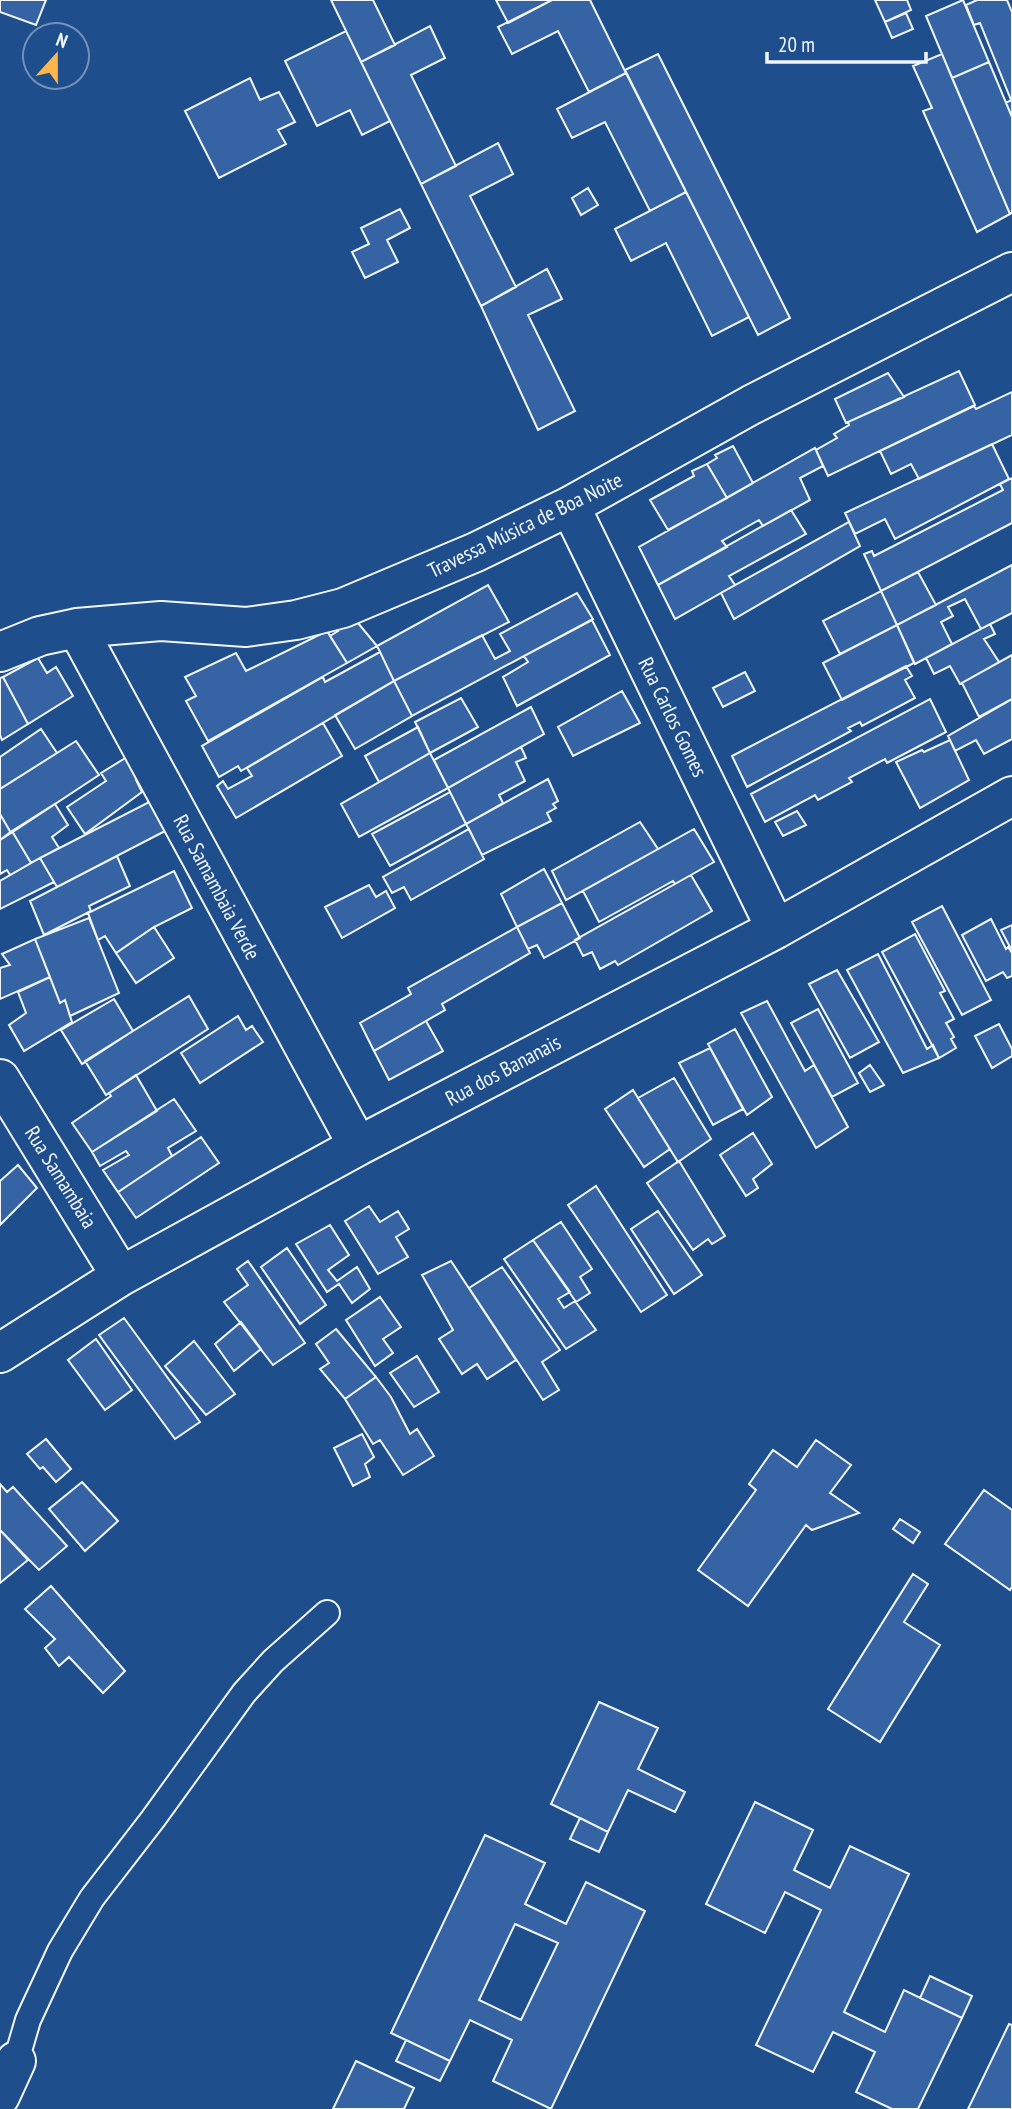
<svg xmlns="http://www.w3.org/2000/svg" width="1012" height="2109" font-family="'PT Sans Narrow',sans-serif">
<style>
.building{fill:#3563a3;stroke:#f2f6ff;stroke-width:2;fill-rule:evenodd}
.lines{fill:none;stroke-linecap:round;stroke-linejoin:round}
.service-casing{stroke:#f2f6ff;stroke-width:28}
.minor-casing{stroke:#f2f6ff;stroke-width:42}
.service{stroke:#1f4e8c;stroke-width:24}
.minor{stroke:#1f4e8c;stroke-width:38}
.labels{text-anchor:middle;dominant-baseline:central;stroke-width:5;stroke-linejoin:round;paint-order:stroke}
.street-label{font-size:21px;fill:#f2f6ff;stroke:#1f4e8c}
</style>
<rect width="100%" height="100%" fill="#1f4e8c"/>
<path class="building" d="M0,0H46L36,25L0,12Z
M331,0H373L395,45L361,62Z
M496,0H552L508,23Z
M552,0H590L626,73L589,92L558,31L512,54L498,27Z
M875,0H907L911,10L885,22Z
M963,0L989,62L952,78L926,16Z
M977,0H1007L1012,12V117L1006,103L1011,100L980,23L974,25L966,5Z
M906,13L913,29L892,38L885,22Z
M430,26L445,58L411,75L456,166L421,184L361,62Z
M346,31L390,121L362,135L350,110L317,126L285,61Z
M658,54L790,318L758,335L625,70Z
M942,54L1010,214L977,232L923,111L932,108L913,66Z
M989,62L1012,117V213L1010,214L952,78Z
M626,73L686,192L650,211L605,122L572,138L557,109Z
M250,78L260,100L279,92L295,122L278,130L286,144L219,178L185,111Z
M498,143L513,174L470,196L516,287L481,306L421,184Z
M588,188L598,205L581,215L572,198Z
M686,192L749,317L712,336L666,243L631,261L615,229Z
M400,209L410,228L387,240L398,262L365,278L352,252L369,244L361,228Z
M547,269L562,299L528,315L575,411L538,430L481,306Z
M959,371L975,405L828,476L816,450L837,438L834,434L849,425L848,422Z
M888,373L904,397L846,423L835,399Z
M1012,392V435L919,479L911,464L891,474L880,451L974,406L976,409Z
M992,444L1009,479L895,539L885,519L855,534L845,513Z
M733,446L753,483L727,498L707,464L717,458L715,455Z
M815,448L823,466L800,478L810,500L763,526L759,520L722,541L727,547L658,585L639,547Z
M707,464L727,498L668,530L650,500L694,476L692,471Z
M1012,478V523L881,591L864,554L872,551L874,556L1003,490L1000,484Z
M791,510L806,534L729,576L735,585L675,619L658,585Z
M849,522L860,546L734,619L721,593Z
M1012,565V613L981,629L965,599L948,607L953,616L941,622L952,644L915,664L897,625Z
M918,572L936,605L897,625L881,591Z
M488,585L509,622L394,681L377,646Z
M881,591L897,625L840,654L823,621Z
M577,593L593,619L412,716L394,681L482,635L495,659L510,651L500,634Z
M592,620L610,655L517,706L503,677L528,662L524,656Z
M358,623L377,646L347,663L330,636L338,631L335,627Z
M990,624L995,634L984,639L999,662L960,684L950,666L934,674L926,658Z
M897,625L914,663L842,700L823,663Z
M327,631L347,663L208,741L186,701L196,696L185,677L236,653L246,671Z
M380,652L394,681L241,771L238,766L219,777L202,746L323,677L325,682Z
M1012,655V699L979,717L962,683Z
M38,658L47,673L56,667L73,696L28,724L3,677Z
M906,666L912,676L905,680L915,698L862,726L860,722L848,728L851,731L747,787L732,756Z
M745,672L755,691L723,707L713,688Z
M3,677L28,724L2,740L0,735V678Z
M394,681L412,716L355,749L335,715Z
M622,691L640,723L573,756L558,727Z
M461,698L478,727L430,753L415,722Z
M930,699L946,732L887,763L885,759L849,778L852,782L818,800L815,795L765,822L751,794Z
M1012,699V739L984,754L976,740L955,751L948,736Z
M531,707L544,734L448,788L434,760Z
M323,723L342,756L236,818L217,786L223,781L228,789L252,776L247,768Z
M418,727L430,753L379,782L365,756Z
M41,729L57,753L0,789V757Z
M950,740L969,780L920,808L896,762L922,750L924,752Z
M76,741L99,775L11,833L0,814V789Z
M521,747L526,758L516,762L525,781L499,795L503,803L466,824L448,788Z
M430,753L448,788L359,837L341,804Z
M127,757L142,777L136,780L142,792L85,834L67,807L106,781L101,773Z
M548,779L558,801L553,804L556,808L547,813L551,821L482,855L466,824Z
M450,792L466,824L390,866L372,834Z
M153,800L169,829L57,887L40,858Z
M55,804L68,825L52,837L59,848L31,863L12,831Z
M797,811L806,825L783,836L775,822Z
M0,814L11,833L0,840Z
M640,822L658,849L566,900L552,871Z
M469,829L484,859L411,900L404,887L392,893L383,877Z
M694,829L714,862L675,884L673,881L599,922L583,891Z
M12,831L31,863L10,875L7,870L0,874V840Z
M117,856L130,886L89,906L91,911L44,935L30,901Z
M40,858L54,882L0,909V881Z
M544,869L562,903L517,927L501,894Z
M174,871L192,908L154,927L116,953L105,936L98,940L88,913Z
M691,875L712,911L618,965L615,961L600,969L592,952L583,956L575,940Z
M369,885L376,897L386,891L395,908L342,938L325,907Z
M562,903L580,938L544,958L537,945L528,949L517,927Z
M942,906L991,1000L962,1015L912,922Z
M89,918L119,993L70,1016L65,1000L60,1003L35,939Z
M991,919L1006,949L1008,947L1012,953V976L1007,978L1003,972L986,981L962,935Z
M1012,925V951L1001,930Z
M154,927L174,958L136,983L116,953Z
M517,927L530,953L442,1004L445,1010L374,1051L360,1023L411,994L408,988Z
M915,934L945,991L940,993L954,1019L946,1023L954,1037L951,1039L956,1048L939,1058L882,952Z
M35,939L50,977L0,999V968L10,965L2,954Z
M878,954L927,1049L933,1045L939,1058L903,1073L847,970Z
M837,970L879,1042L850,1058L809,984Z
M50,977L60,1003L65,1000L72,1022L24,1051L9,1025L26,1013L18,992Z
M189,996L208,1029L106,1095L85,1061Z
M114,999L133,1031L82,1064L61,1030Z
M767,1001L805,1071L814,1065L848,1127L816,1148L741,1013Z
M818,1009L858,1083L832,1097L791,1023Z
M238,1016L246,1030L252,1026L263,1042L200,1083L181,1053Z
M426,1021L443,1051L389,1080L374,1051Z
M999,1024L1012,1049V1056L992,1068L975,1036Z
M735,1029L772,1097L747,1115L708,1044Z
M710,1048L743,1109L713,1125L679,1063Z
M870,1065L884,1085L870,1092L859,1073Z
M136,1075L157,1111L92,1152L72,1123L111,1096L109,1093Z
M674,1078L711,1139L678,1162L638,1098Z
M633,1090L670,1149L644,1167L605,1109Z
M174,1099L196,1131L168,1148L172,1156L118,1192L103,1170L129,1155L126,1151L100,1166L92,1152Z
M753,1133L772,1164L753,1179L758,1188L746,1196L720,1155Z
M201,1137L219,1163L136,1218L118,1192Z
M679,1161L725,1236L712,1244L708,1239L693,1250L647,1183Z
M18,1165L37,1188L0,1225V1181Z
M596,1186L667,1295L641,1312L568,1205Z
M369,1206L380,1222L398,1211L409,1229L396,1237L408,1257L378,1274L345,1221Z
M658,1211L702,1275L674,1294L631,1229Z
M561,1222L592,1269L580,1277L590,1293L576,1302L533,1240Z
M330,1225L349,1255L328,1270L337,1281L357,1267L370,1289L352,1303L339,1284L327,1292L296,1244Z
M533,1240L570,1292L558,1299L564,1308L575,1301L596,1330L566,1349L504,1259Z
M287,1248L326,1305L300,1324L261,1267Z
M248,1261L305,1343L273,1365L224,1302L248,1285L237,1269Z
M451,1261L516,1360L487,1379L477,1364L462,1374L439,1339L453,1330L422,1275Z
M502,1267L560,1350L542,1362L559,1390L543,1400L469,1288Z
M380,1297L401,1327L383,1339L393,1353L375,1366L346,1320Z
M124,1318L200,1422L175,1439L99,1335Z
M241,1322L261,1349L234,1371L215,1344Z
M336,1329L376,1377L345,1399L320,1369L329,1363L316,1344Z
M96,1339L132,1390L105,1410L68,1360Z
M194,1341L235,1394L206,1415L165,1366Z
M417,1356L439,1392L414,1407L390,1373Z
M376,1377L391,1397L410,1434L417,1429L434,1456L403,1475L380,1440L373,1444L345,1399Z
M362,1434L374,1457L365,1464L370,1477L353,1486L334,1448Z
M46,1439L71,1469L56,1482L43,1467L40,1469L27,1454Z
M816,1440L851,1465L830,1493L859,1513L812,1530L806,1525L748,1606L698,1570L756,1490L749,1484L773,1450L797,1467Z
M82,1482L118,1521L85,1551L49,1509Z
M0,1484L7,1492L13,1487L67,1546L39,1570L0,1530Z
M984,1490L1012,1510V1587L1010,1590L945,1544Z
M900,1519L920,1532L913,1543L893,1529Z
M0,1530L28,1560L0,1583Z
M913,1574L928,1584L904,1622L940,1645L880,1742L828,1709Z
M51,1586L125,1671L103,1693L69,1657L59,1666L45,1648L55,1639L25,1609Z
M599,1702L658,1728L638,1769L685,1792L675,1812L628,1790L608,1832L551,1804Z
M755,1802L813,1830L794,1870L830,1888L850,1846L909,1874L844,2012L885,2032L904,1990L962,2018L918,2109H892L856,2092L875,2052L833,2032L813,2072L756,2045L821,1910L785,1892L765,1933L706,1904Z
M580,1818L608,1832L599,1852L570,1839Z
M485,1835L545,1863L525,1904L566,1924L586,1882L645,1911L551,2109L493,2081L512,2040L470,2020L450,2061L391,2033ZM515,1924L558,1943L521,2020L479,2000Z
M930,1976L972,1996L962,2018L920,1998Z
M1009,2024L1012,2025V2109H968Z
M406,2040L450,2061L440,2081L396,2061Z
M356,2061L414,2088L404,2109H333Z"/>
<g class="lines">
<defs>
<path id="service" d="M16,2061L28,2020L60,1951L92,1898L153,1819L244,1693L273,1661L327,1613"/>
<path id="minor" d="M570,506L776,929
M77,628L358,1146
M0,652L40,636L77,628L161,621L246,627L296,620L343,608L476,552L570,506L751,405L1012,272
M0,1079L121,1276
M0,1353L121,1276L358,1146L776,929L1012,796
M0,2096L16,2061"/>
</defs>
<use href="#service" class="service-casing"/>
<use href="#minor" class="minor-casing"/>
<use href="#service" class="service"/>
<use href="#minor" class="minor"/>
</g>
<g class="labels">
<g class="street-label">
<text transform="translate(525 525) rotate(-26)">Travessa Música de Boa Noite</text>
<text transform="translate(673 717) rotate(64)">Rua Carlos Gomes</text>
<text transform="translate(217 887) rotate(62)">Rua Samambaia Verde</text>
<text transform="translate(503 1070) rotate(-28)">Rua dos Bananais</text>
<text transform="translate(61 1177) rotate(58)">Rua Samambaia</text>
</g>
</g>
<g transform="translate(56 56) rotate(21)"><circle r="33" fill="#1f4e8c" stroke="#7391ba" stroke-width="2"/>
<path d="M0-5L12 26L0 18L-12 26Z" fill="#ffb74d"/>
<text y="-10" font-size="19" font-weight="bold" text-anchor="middle" fill="#f2f6ff">N</text>
</g>
<path d="M767 52v10h159v-10" fill="none" stroke="#f2f6ff" stroke-width="3.5"/>
<text x="778" y="52" font-size="21" fill="#f2f6ff" stroke="#1f4e8c" stroke-width="5" paint-order="stroke">20 m</text>
</svg>
